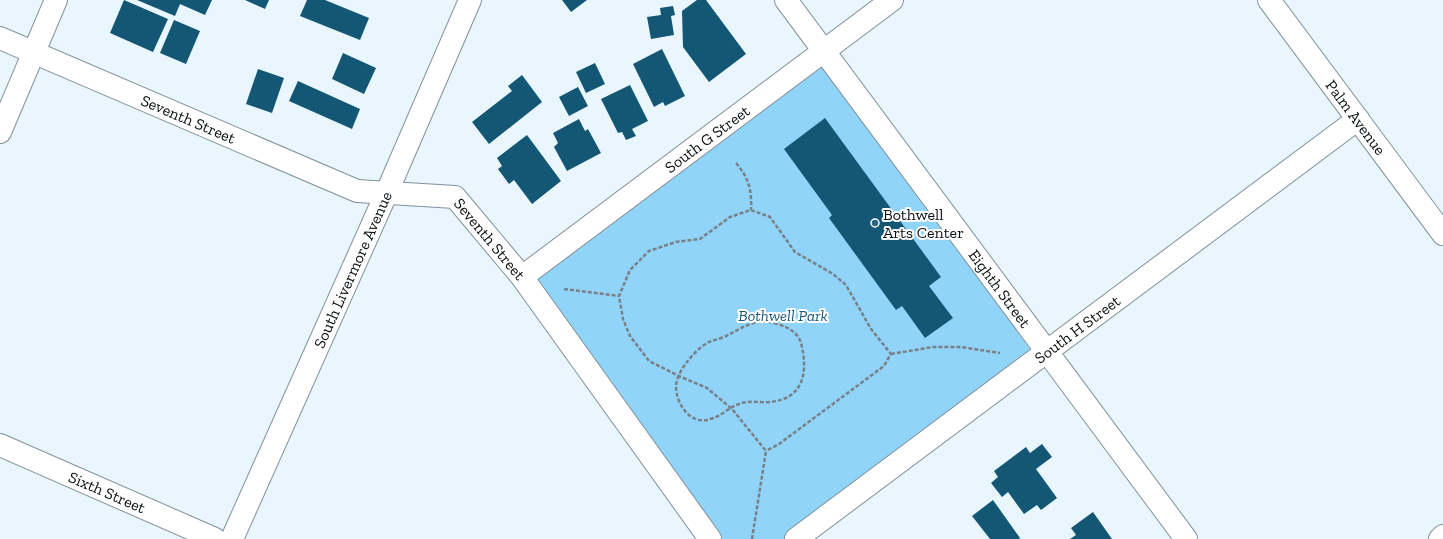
<svg xmlns="http://www.w3.org/2000/svg" width="1443" height="539" font-family="'Zilla Slab',serif">
<style>
.green{fill:#90d4f9}
.building{fill:#135775}
.lines{fill:none;stroke-linecap:round;stroke-linejoin:round}
.minor-casing{stroke:#82919a;stroke-width:24}
.major-casing{stroke:#82919a;stroke-width:24}
.path{stroke:#798187;stroke-width:2.5;stroke-dasharray:4 2;stroke-linecap:butt}
.minor{stroke:#fff;stroke-width:22}
.major{stroke:#fff;stroke-width:22}
.poi-dot{fill:#2d637e;stroke:#fff;stroke-width:1.5}
.labels{text-anchor:middle;dominant-baseline:central;stroke-width:4;stroke-linejoin:round;paint-order:stroke}
.street-label{font-size:16px;fill:#0a0f12;stroke:#fff}
.poi-label{font-size:16px;fill:#0a0f12;stroke:#fff;text-anchor:start}
.park-label{font-size:16px;font-style:italic;fill:#165774;stroke:#fff}
</style>
<rect width="100%" height="100%" fill="#e9f6fe"/>
<path class="green" d="M823,51L1047,352L796,539H710L522,277Z"/>
<path class="building" d="M124,0L168,19L153,52L110,33Z
M137,0H212L205,15L180,4L175,16Z
M245,0H269L265,9Z
M307,0H325L369,18L360,40L300,16Z
M562,0H587L571,12Z
M697,0H706L746,54L709,82L683,47L682,11Z
M673,6L675,15L671,16L674,35L651,39L647,17L661,15L660,8Z
M174,20L200,31L186,64L160,53Z
M662,49L685,96L665,106L663,102L654,107L633,64Z
M343,53L376,68L364,94L332,79Z
M595,63L605,84L586,93L576,72Z
M258,69L284,78L272,113L246,104Z
M522,75L542,102L489,144L472,122L512,91L508,86Z
M298,81L360,109L352,129L289,101Z
M630,85L648,121L632,129L636,136L626,140L622,132L618,133L601,99Z
M578,87L588,106L569,116L559,97Z
M825,118L941,277L929,286L953,318L925,338L902,306L896,310L829,218L832,215L784,149Z
M579,119L585,131L588,129L601,153L567,171L554,147L558,143L553,133Z
M527,135L561,181L532,204L514,180L509,184L498,169L502,166L497,158Z
M1042,444L1052,457L1036,469L1057,498L1041,510L1037,505L1024,514L1008,492L1002,497L991,483L998,477L994,471L1026,447L1030,453Z
M993,500L1020,538L1019,539H990L972,516Z
M1093,512L1112,539H1070L1076,535L1071,528Z"/>
<g class="lines">
<defs>
<g id="minor">
<path id="s1" d="M786,0L1186,539"/>
<path id="s2" d="M1269,0L1443,234"/>
<path id="s3" d="M0,38L357,191L455,197L522,277L710,539"/>
<path d="M0,132L56,0"/>
<path id="s4" d="M522,277L892,0"/>
<path id="s5" d="M0,445L215,539"/>
<path id="s6" d="M796,539L1358,119"/>
<path d="M1440,539L1443,536"/>
</g>
<g id="major">
<path id="s7" d="M232,539L387,192L470,0"/>
</g>
</defs>
<use href="#minor" class="minor-casing"/>
<use href="#major" class="major-casing"/>
<path class="path" d="M736,163C749,178 752,191 751,210
M564,289L619,296
M762,321C778,323 799,328 802,347C808,375 802,399 770,402C760,403 748,400 739,404C729,407 722,416 710,419C691,426 676,404 676,387C676,379 682,368 687,362C692,355 701,346 709,342C714,340 719,339 724,337C739,330 745,324 762,321Z
M891,354L933,347H961L1000,353
M752,539L766,451L732,409L707,388L679,376L649,361L630,336L623,319L619,296L630,270L649,251L676,242L700,239L730,217L751,210L770,217L795,252L833,274L846,285L871,329L891,354L884,366L779,444L766,451"/>
<use href="#minor" class="minor"/>
<use href="#major" class="major"/>
</g>
<circle class="poi-dot" cx="875" cy="223" r="4"/>
<g class="labels">
<g class="street-label">
<text stroke="none"><textPath href="#s2" startOffset="146">Palm Avenue</textPath></text>
<text stroke="none"><textPath href="#s3" startOffset="205">Seventh Street</textPath></text>
<text stroke="none"><textPath href="#s4" startOffset="231">South G Street</textPath></text>
<text stroke="none"><textPath href="#s3" startOffset="541">Seventh Street</textPath></text>
<text stroke="none"><textPath href="#s7" startOffset="295">South Livermore Avenue</textPath></text>
<text stroke="none"><textPath href="#s1" startOffset="359">Eighth Street</textPath></text>
<text stroke="none"><textPath href="#s6" startOffset="351">South H Street</textPath></text>
<text stroke="none"><textPath href="#s5" startOffset="117">Sixth Street</textPath></text>
</g>
<g class="poi-label">
<text x="883" y="214">Bothwell<tspan x="883" dy="18">Arts Center</tspan></text>
</g>
<g class="park-label">
<text x="783" y="315">Bothwell Park</text>
</g>
</g>
</svg>
